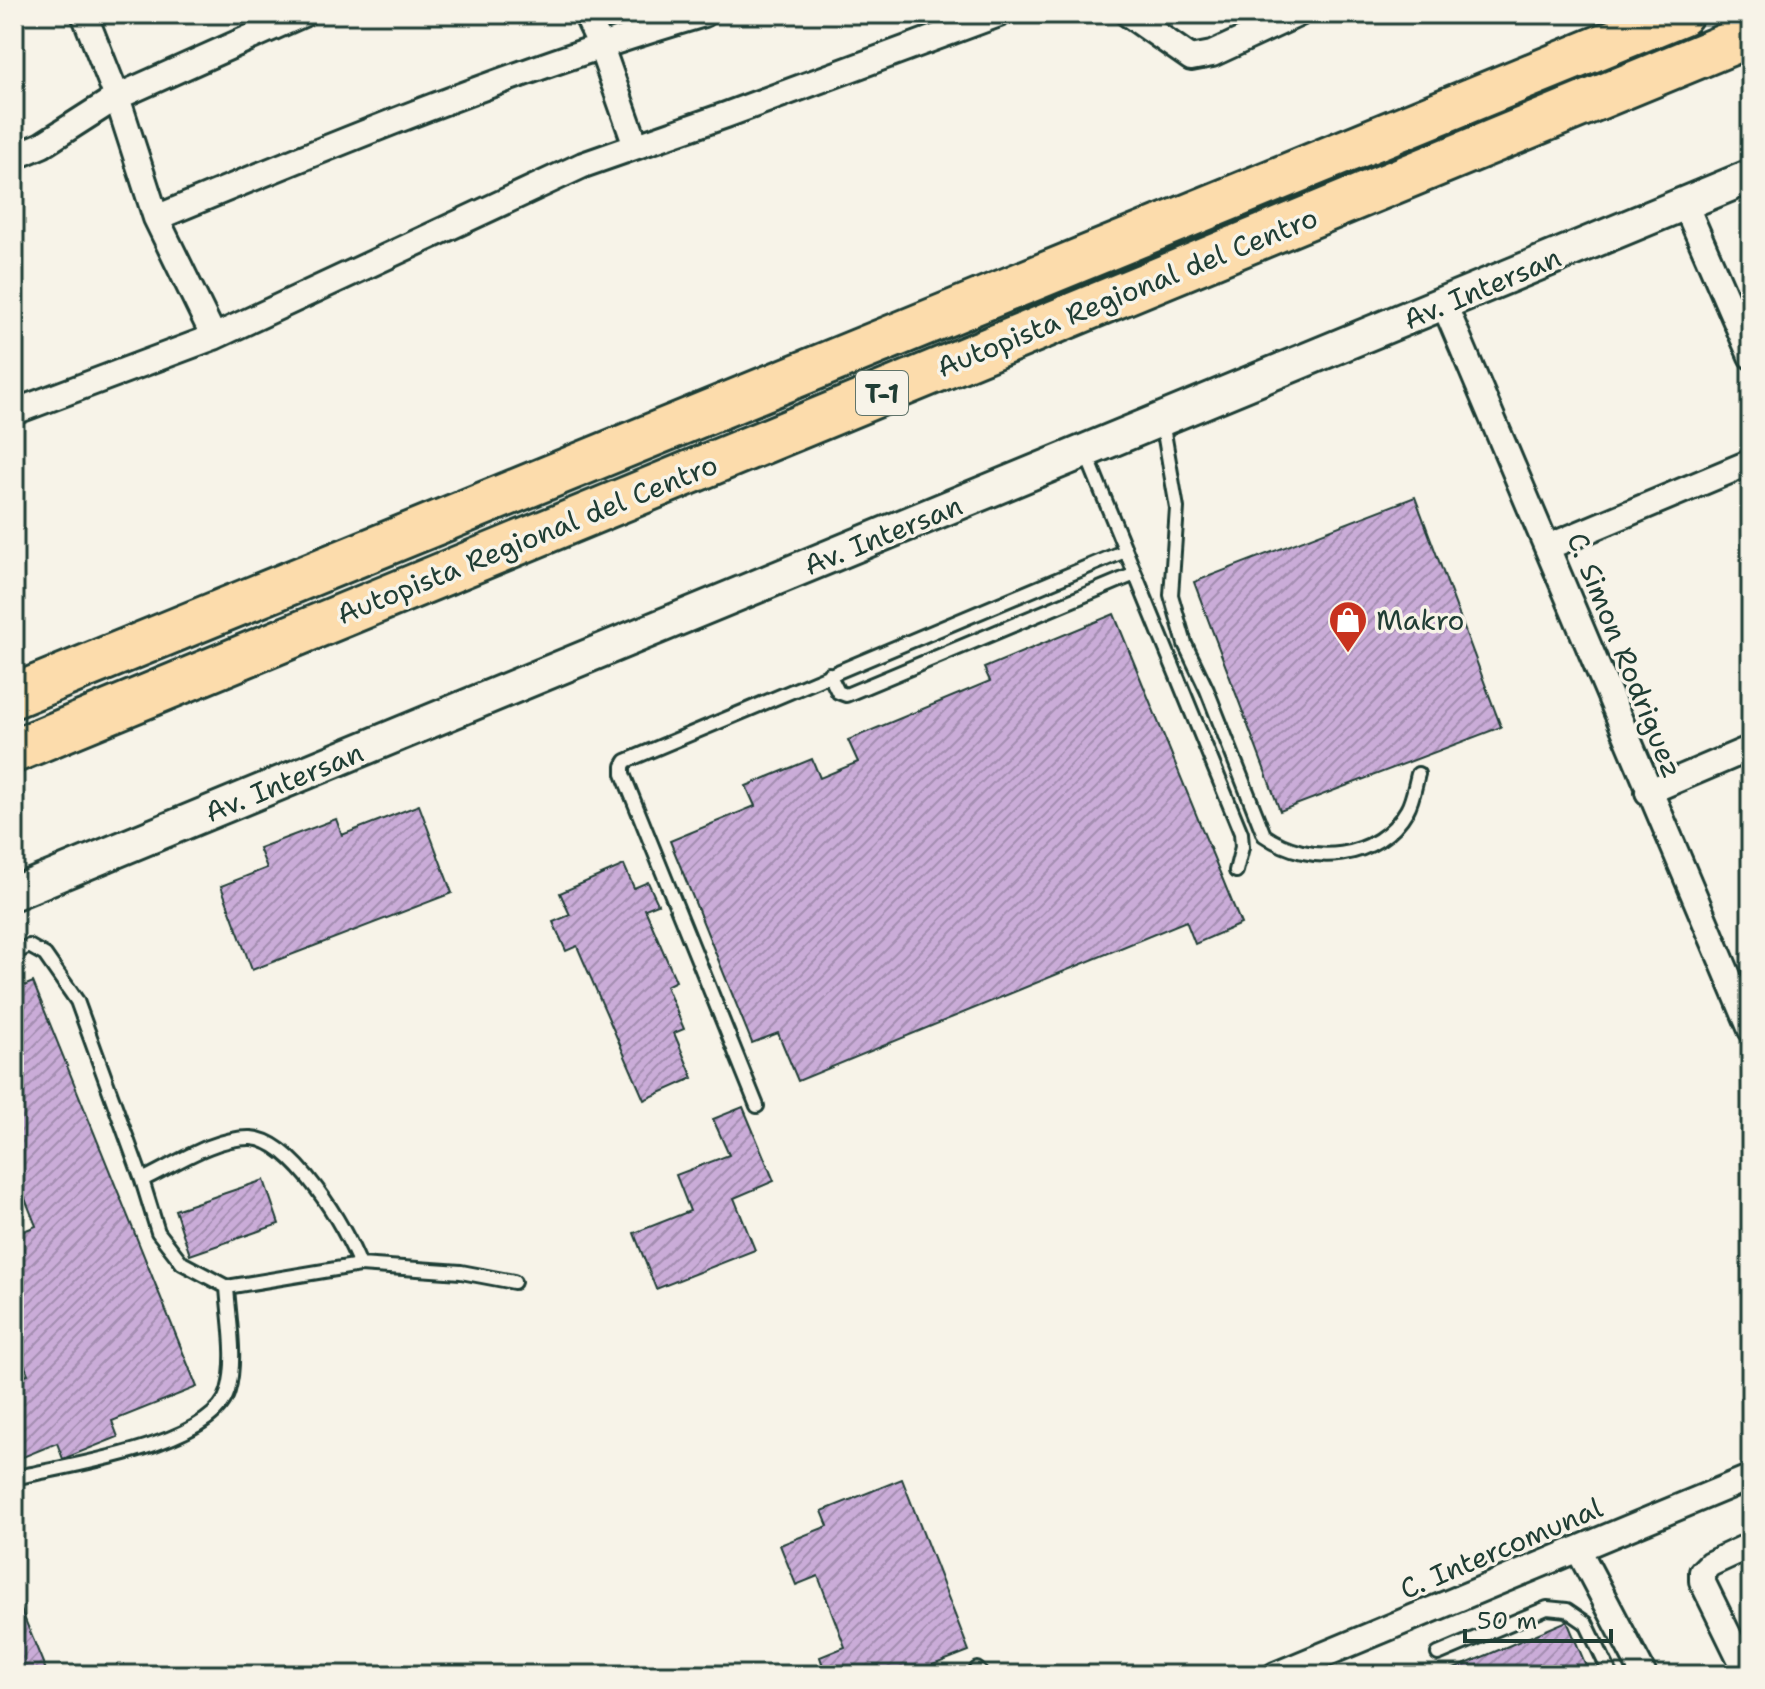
<svg xmlns="http://www.w3.org/2000/svg" width="1765" height="1689" font-family="'Shantell Sans',sans-serif">
<style>
.building{fill:url(#building-hatch);stroke:#1f3d34;stroke-width:2}
.lines{fill:none;stroke-linecap:round;stroke-linejoin:round}
.lane-casing{stroke:#1f3d34;stroke-width:18}
.street-casing{stroke:#1f3d34;stroke-width:30}
.secondary-casing{stroke:#1f3d34;stroke-width:38}
.highway-casing{stroke:#1f3d34;stroke-width:48}
.lane{stroke:#f7f3e8;stroke-width:12}
.street{stroke:#f7f3e8;stroke-width:24}
.secondary{stroke:#f7f3e8;stroke-width:32}
.highway{stroke:#fcdcac;stroke-width:42}
.labels{text-anchor:middle;dominant-baseline:central;stroke-width:7;stroke-linejoin:round;paint-order:stroke}
.shield{fill:#f7f3e8;stroke:#60746a;stroke-width:2}
.shield-label{font-size:26px;font-weight:bold;fill:#1f3d34}
.street-label{font-size:28px;fill:#1f3d34;stroke:#f7f3e8}
.poi-label{font-size:28px;fill:#1f3d34;stroke:#f7f3e8;text-anchor:start}
</style>
<defs>
<pattern id="building-hatch" width="6" height="6" patternUnits="userSpaceOnUse" patternTransform="scale(2)"><rect width="6" height="6" fill="#caacd8"/><path d="M-1 1l2-2M0 6l6-6M5 7l2-2" fill="none" stroke="#a38db0"/></pattern>
</defs>
<rect width="100%" height="100%" fill="#f7f3e8"/>
<filter id="ink" filterUnits="userSpaceOnUse"><feTurbulence type="fractalNoise" baseFrequency=".0125" numOctaves="2"/><feDisplacementMap in="SourceGraphic" scale="16" xChannelSelector="R" yChannelSelector="G"/><feConvolveMatrix kernelMatrix="1 2 1 2 8 2 1 2 1" color-interpolation-filters="sRGB"/></filter>
<g filter="url(#ink)">
<path class="building" d="M1415,497L1501,727L1280,811L1194,582Z
M1114,614L1241,924L1195,944L1186,921L798,1081L778,1033L752,1043L670,841L755,806L746,786L812,759L820,778L858,762L848,740L990,681L984,668Z
M419,805L452,893L252,970L221,886L267,868L259,848L336,819L342,835Z
M624,865L634,888L648,882L658,904L645,909L676,981L666,986L684,1029L674,1033L693,1078L644,1100L577,946L566,951L553,922L570,915L560,893Z
M33,982L197,1387L112,1421L118,1437L63,1459L57,1443L18,1459L14,1448V1380L28,1374L14,1339V1235L36,1226L14,1171V990Z
M743,1107L774,1181L734,1198L755,1250L656,1289L634,1233L690,1211L676,1175L729,1155L713,1119Z
M264,1180L279,1224L190,1255L175,1210Z
M902,1479L969,1651L907,1675H826L820,1657L845,1647L818,1576L796,1585L780,1545L828,1526L822,1511Z
M14,1593L48,1675H14Z
M1567,1621L1590,1675H1440Z"/>
<g class="lines">
<defs>
<path id="lane" d="M1162,421L1177,508L1171,595L1185,644L1207,690L1264,835C1309,867 1378,861 1407,810C1413,800 1415,785 1418,774
M1085,451L1241,833L1242,847L1236,871
M829,674L838,692L846,695L1135,574
M14,953L29,946L45,955L77,1001L142,1180L158,1232L182,1263L227,1287L360,1265L461,1272L514,1282
M757,1106L623,774V766L626,761L1125,551
M142,1180C174,1165 214,1137 251,1138C294,1140 346,1228 360,1265
M14,1478C64,1466 213,1446 228,1391C237,1359 229,1320 227,1287
M1438,1654L1547,1608L1567,1610L1586,1623L1611,1675
M977,1669L983,1675"/>
<path id="street" d="M84,14L117,97L156,218L214,337
M586,14L600,44L636,146
M1128,14L1191,58L1212,54L1298,14
M14,157L42,145L117,97L303,14
M1685,204L1751,356
M156,218C337,143 516,69 704,14
M1444,304L1751,1030
M14,412L214,337L583,165L726,115L999,14
M1548,547L1751,462
M1648,792L1751,748
M1578,1549L1644,1675
M1275,1675L1751,1477
M1748,1675L1702,1581V1572L1710,1564L1751,1545"/>
<path id="secondary" d="M14,893L1751,176"/>
<path id="highway" d="M14,696L1681,14
M14,751L1751,35"/>
</defs>
<use href="#lane" class="lane-casing"/>
<use href="#street" class="street-casing"/>
<use href="#secondary" class="secondary-casing"/>
<use href="#highway" class="highway-casing"/>
<use href="#lane" class="lane"/>
<use href="#street" class="street"/>
<use href="#secondary" class="secondary"/>
<use href="#highway" class="highway"/>
</g>
</g>
<defs>
<symbol id="shop-pin" viewBox="-11 -11 22 30"><path d="M0 17L-7.5 6A9.5 9.5 0 1 1 7.5 6Z" fill="#c8321e" stroke="#f7f3e8"/><path d="M-5-2.5h2.3a2.7 3.5 0 0 1 5.4 0H5L5.5 6h-11ZM-1.5-2.5h3a1.5 2.3 0 0 0-3 0Z" fill="#fff"/></symbol>
</defs>
<g fill-rule="evenodd">
<use href="#shop-pin" x="1326" y="598" width="44" height="60"/>
</g>
<g class="labels">
<rect class="shield" x="856" y="371" width="52" height="44" rx="6"/>
<g class="shield-label">
<text x="882" y="393">T-1</text>
</g>
<g class="street-label">
<text transform="translate(1482 288) rotate(-23)">Av. Intersan</text>
<text transform="translate(1127 292) rotate(-22)">Autopista Regional del Centro</text>
<text transform="translate(883 535) rotate(-22)">Av. Intersan</text>
<text transform="translate(527 539) rotate(-22)">Autopista Regional del Centro</text>
<text transform="translate(1625 655) rotate(68)">C. Simon Rodriguez</text>
<text transform="translate(284 782) rotate(-22)">Av. Intersan</text>
<text transform="translate(1501 1548) rotate(-23)">C. Intercomunal</text>
</g>
<g class="poi-label">
<text x="1376" y="620">Makro</text>
</g>
</g>
<rect width="1765" height="1689" fill="none" stroke="#f7f3e8" stroke-width="48"/>
<rect x="24" y="24" width="1717" height="1641" fill="none" stroke="#1f3d34" stroke-width="3" filter="url(#ink)"/>
<path d="M1465 1629v12h146v-12" fill="none" stroke="#1f3d34" stroke-width="4"/>
<text x="1477" y="1629" font-size="24" fill="#1f3d34" stroke="#f7f3e8" stroke-width="6" paint-order="stroke">50 m</text>
</svg>
